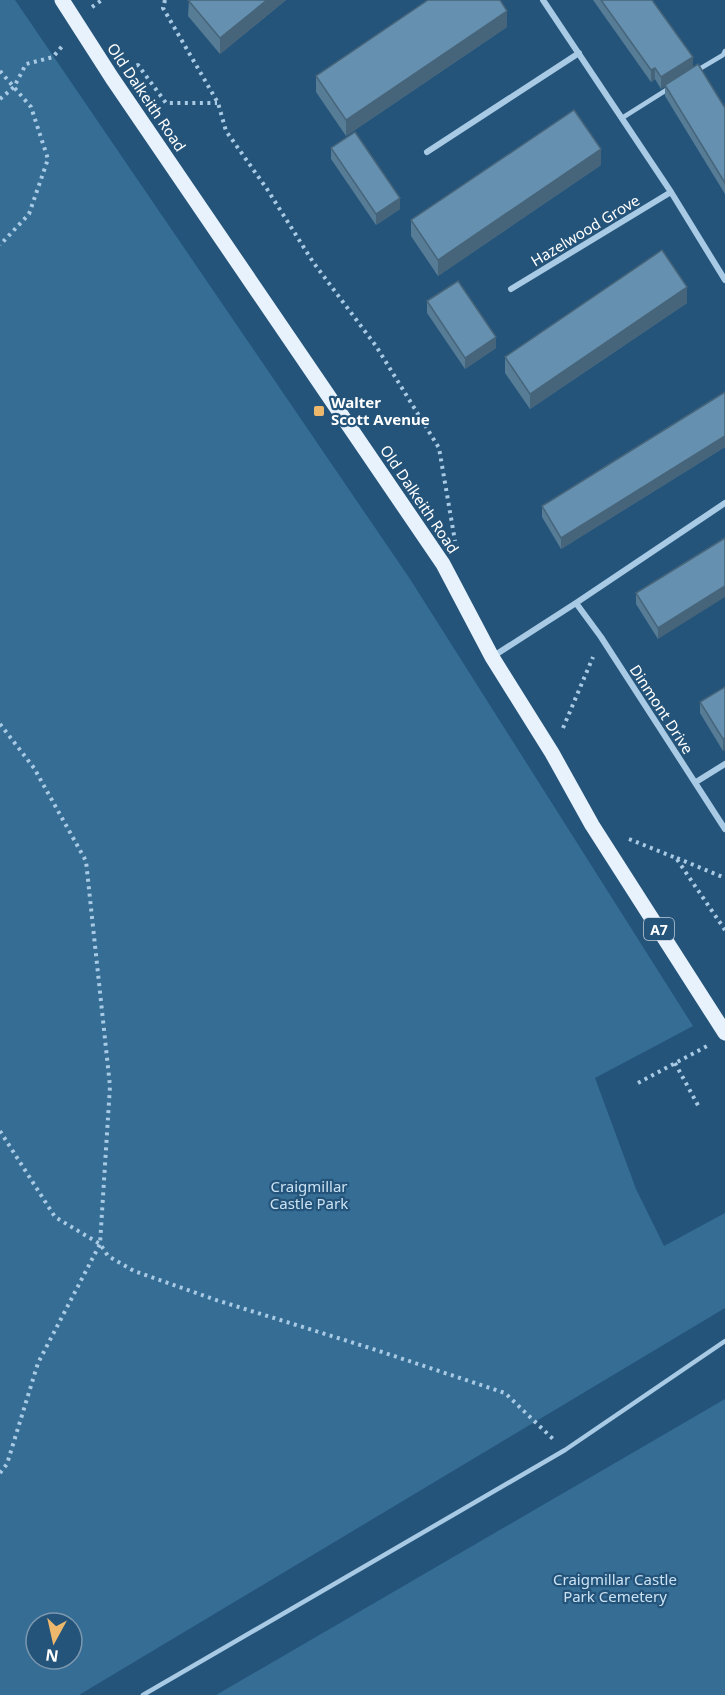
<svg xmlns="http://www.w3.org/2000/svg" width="725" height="1695" font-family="'Noto Sans',sans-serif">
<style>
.green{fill:#356d95;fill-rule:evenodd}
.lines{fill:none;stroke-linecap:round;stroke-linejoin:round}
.path{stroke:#a8cae4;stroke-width:4;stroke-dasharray:3 4.5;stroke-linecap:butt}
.service{stroke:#a8cae4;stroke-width:4.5}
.minor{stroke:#a8cae4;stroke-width:6}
.primary{stroke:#e7f2fc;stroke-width:15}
.wall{fill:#577c96}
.shaded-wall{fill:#47657a}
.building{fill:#6590af;stroke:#47657a;stroke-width:1.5}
.poi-dot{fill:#edb86c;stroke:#25547a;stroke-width:2}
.labels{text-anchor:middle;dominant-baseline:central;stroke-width:4.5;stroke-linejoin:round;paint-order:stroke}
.shield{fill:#25547a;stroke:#beccd7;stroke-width:1.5}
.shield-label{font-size:14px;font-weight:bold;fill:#fff}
.street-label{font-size:15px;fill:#fff;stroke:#25547a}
.poi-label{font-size:15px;font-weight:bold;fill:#fff;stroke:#25547a;text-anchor:start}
.park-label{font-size:15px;fill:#cae2f3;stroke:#25547a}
</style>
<rect width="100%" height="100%" fill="#25547a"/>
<path class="green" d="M0,0H15L410,579L693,1026L595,1078L636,1189L664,1246L725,1213V1308L79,1695H0ZM36,1623H72V1659H36Z
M725,1399V1695H216Z"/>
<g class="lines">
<path class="path" d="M165,0L163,8L218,103L226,131L267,189L313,262L376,346L439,448L455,541
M92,7L102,0
M130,69L138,65L166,103H217
M0,71L31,107L48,159L29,214L0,245
M0,99L14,87L26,64L53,57L64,44
M0,724L34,768L86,861L110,1086L100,1244L38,1363L7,1464L0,1473
M563,728L593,657
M629,839L676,858L725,930
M677,858L725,878
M675,1063L700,1109
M638,1083L709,1045
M0,1131L55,1217L100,1244L108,1256L134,1271L213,1299L370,1348L505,1393L553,1439"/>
<path class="service" d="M696,71L723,55L725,51
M622,118L668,89
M143,1695L565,1450L725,1341"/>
<path class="minor" d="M543,0L671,192L725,280
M427,152L579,53
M511,289L671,192
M576,603L601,637L725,829
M492,657L576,603L725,503
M696,782L725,764"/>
<path class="primary" d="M62,0L112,78L443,564L492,657L552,753L592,825L725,1033"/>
</g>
<path class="wall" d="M189,0H286L220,54L188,16Z
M593,0H652L693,68L725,108V194L665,96V86L661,89L655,79L651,82Z
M507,27L346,136L316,92V76Z
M331,148L400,209L376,225L331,159Z
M601,165L438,276L411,236V220Z
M427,301L496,348L465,369L427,313Z
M687,303L530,409L505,373V357Z
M725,392V447L561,549L542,517V506Z
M725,538L658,639L636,604V593Z
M725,687L723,751L700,713V702Z"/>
<path class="shaded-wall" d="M267,0H286L220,54V38Z
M507,11V27L346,136V120Z
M693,57V68L661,89V77Z
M655,68V79L651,82V70Z
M601,149V165L438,276V260Z
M400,198V209L376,225V214Z
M687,287V303L530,409V394Z
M496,337V348L465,369V358Z
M725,436V447L561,549V538Z
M725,586V597L658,639V628Z
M725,738V750L723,751V739Z"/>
<path class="building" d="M188,0H267L220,38Z
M428,0H500L507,11L346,120L316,76Z
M601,0H652L693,57L661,77L655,68L651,70Z
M698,64L725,108V183L665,85Z
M574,110L601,149L438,260L411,220Z
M355,132L400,198L376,214L331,148Z
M662,250L687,287L530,394L505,357Z
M458,281L496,337L465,358L427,301Z
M725,392V436L561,538L542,506Z
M725,538V586L658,628L636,593Z
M725,687V738L723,739L700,702Z"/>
<rect class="poi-dot" x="313" y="405" width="12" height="12" rx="3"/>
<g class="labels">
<rect class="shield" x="644" y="918" width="30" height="22" rx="4.5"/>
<g class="shield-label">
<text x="659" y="929">A7</text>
</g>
<g class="street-label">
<text transform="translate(147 97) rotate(56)">Old Dalkeith Road</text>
<text transform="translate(585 230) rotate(-31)">Hazelwood Grove</text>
<text transform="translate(420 499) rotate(56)">Old Dalkeith Road</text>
<text transform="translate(662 709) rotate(57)">Dinmont Drive</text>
</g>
<g class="poi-label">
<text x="331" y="402">Walter<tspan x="331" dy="17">Scott Avenue</tspan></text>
</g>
<g class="park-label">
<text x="309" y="1186">Craigmillar<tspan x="309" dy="17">Castle Park</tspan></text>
<text x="615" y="1579">Craigmillar Castle<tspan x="615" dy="17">Park Cemetery</tspan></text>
</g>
</g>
<g transform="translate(54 1641) rotate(188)"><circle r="28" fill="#25547a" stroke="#7c98af" stroke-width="1.5"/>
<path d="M0-4.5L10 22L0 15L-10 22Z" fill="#edb86c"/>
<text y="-9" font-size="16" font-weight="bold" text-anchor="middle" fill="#ffffff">N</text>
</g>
</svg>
